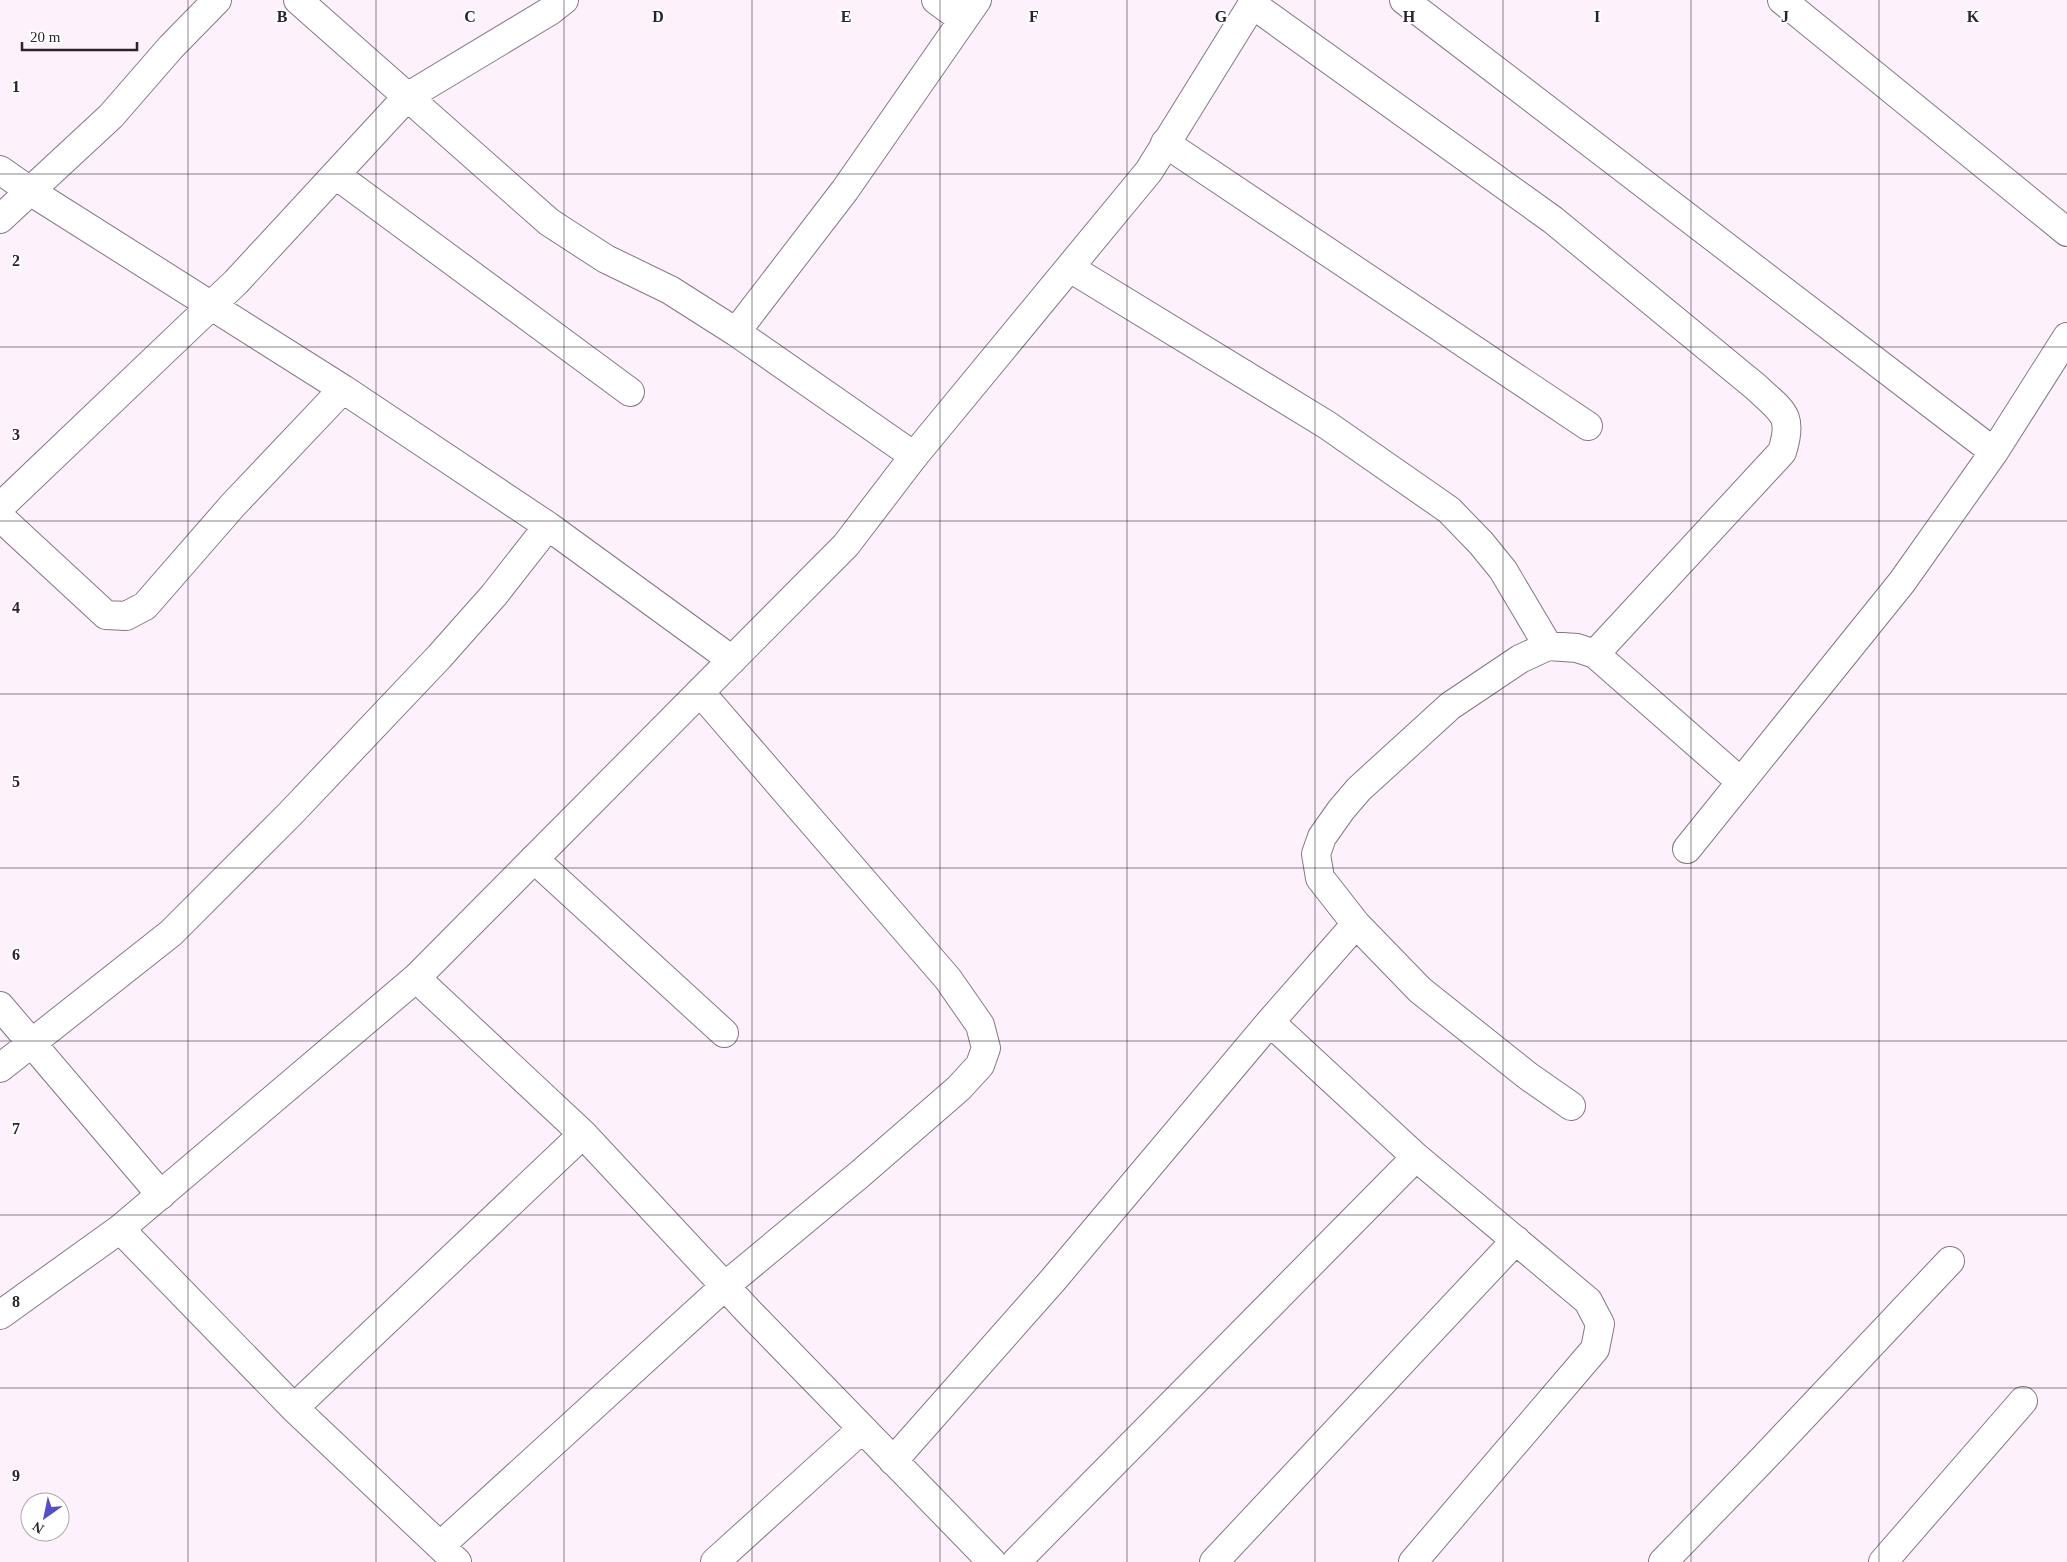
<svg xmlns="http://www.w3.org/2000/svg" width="2067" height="1562" font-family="'Times New Roman',serif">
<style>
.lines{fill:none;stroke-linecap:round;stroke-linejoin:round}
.street-casing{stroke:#877686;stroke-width:30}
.secondary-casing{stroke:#877686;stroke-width:30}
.street{stroke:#fff;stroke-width:28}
.secondary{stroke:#fff;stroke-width:28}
.grid{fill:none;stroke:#2a232a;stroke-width:1;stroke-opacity:0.55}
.grid-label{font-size:16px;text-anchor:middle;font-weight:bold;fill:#2a232a;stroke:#fff;stroke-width:4;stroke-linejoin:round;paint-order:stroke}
</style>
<rect width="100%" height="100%" fill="#fdf2fc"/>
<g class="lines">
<defs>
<path id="street" d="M298,0L549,222L606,259L670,290L736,332L914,456
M936,0L963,20
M1404,0L1994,452
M1782,0L2067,232
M1252,4L1553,220L1756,387C1782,412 1794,414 1782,452L1595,654
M1165,143L1588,426
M0,170L30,191L343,389L548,526L732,660
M336,175L630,392
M0,219L111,116L171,47L217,0
M1070,268L1327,425L1449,510L1481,543L1503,570L1548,646
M736,332L845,190L977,0
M0,507L236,282L407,97L550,11L564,0
M0,517L106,615L126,616L145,606L233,505L343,389
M1687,849L1902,582L1994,452L2067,337
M534,859L724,1033
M416,978L583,1134L749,1312L992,1562
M0,1006L161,1195
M1270,1022L1416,1157L1588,1301L1600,1324L1595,1349L1413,1562
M0,1068L171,933L290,814L439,657L494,595L548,526
M1571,1106L1528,1076L1420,990L1356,924L1320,878L1316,854L1322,837L1341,810L1359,789L1450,706L1520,659L1548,646L1577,648L1595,654L1741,782
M120,1229L294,1408L457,1562
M294,1408L583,1134
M893,1461L1053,1280L1270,1022L1356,924
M440,1546L725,1286L860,1174L959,1088L980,1065L986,1048L980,1025L948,979L700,692
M715,1562L862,1429
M1016,1562L1416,1157
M1214,1562L1516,1240
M1663,1562L1762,1460L1950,1261
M1883,1562L2023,1401"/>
<path id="secondary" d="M0,1315L120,1229L416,978L846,545L914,456L1149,171L1255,0"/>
</defs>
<use href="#street" class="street-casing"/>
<use href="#secondary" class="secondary-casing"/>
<use href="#street" class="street"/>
<use href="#secondary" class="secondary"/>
</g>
<path class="grid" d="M188,0V1562M376,0V1562M564,0V1562M752,0V1562M940,0V1562M1127,0V1562M1315,0V1562M1503,0V1562M1691,0V1562M1879,0V1562M0,174H2067M0,347H2067M0,521H2067M0,694H2067M0,868H2067M0,1041H2067M0,1215H2067M0,1388H2067"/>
<g class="grid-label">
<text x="282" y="22">B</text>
<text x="470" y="22">C</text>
<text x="658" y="22">D</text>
<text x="846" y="22">E</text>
<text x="1034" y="22">F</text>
<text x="1221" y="22">G</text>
<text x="1409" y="22">H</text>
<text x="1597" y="22">I</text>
<text x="1785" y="22">J</text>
<text x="1973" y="22">K</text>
<text x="16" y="92">1</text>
<text x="16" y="266">2</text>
<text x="16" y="440">3</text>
<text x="16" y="613">4</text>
<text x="16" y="787">5</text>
<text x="16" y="960">6</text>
<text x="16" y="1134">7</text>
<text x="16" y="1307">8</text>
<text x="16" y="1481">9</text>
</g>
<g transform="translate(45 1517) rotate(213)"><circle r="24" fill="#ffffff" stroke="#aaa7aa"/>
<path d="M0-4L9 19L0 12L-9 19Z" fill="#5350c7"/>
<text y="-8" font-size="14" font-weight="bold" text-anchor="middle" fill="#2a232a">N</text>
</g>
<path d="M22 42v8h115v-8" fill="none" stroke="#2a232a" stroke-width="2.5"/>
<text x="30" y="42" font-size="15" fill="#2a232a" stroke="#ffffff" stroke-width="4" paint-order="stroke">20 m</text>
</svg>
